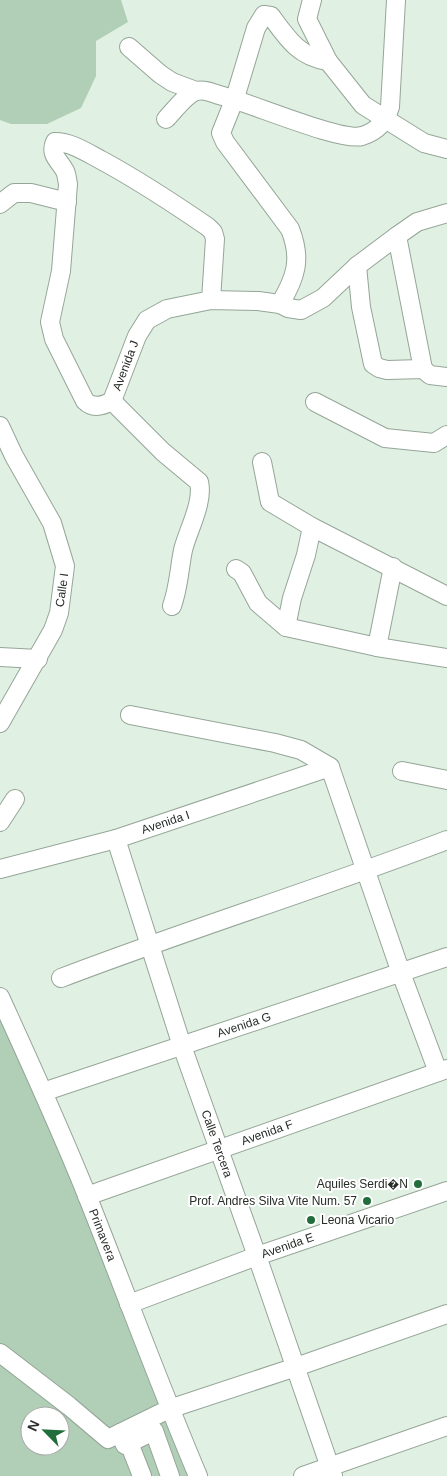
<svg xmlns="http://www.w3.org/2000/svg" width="447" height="1476" font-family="Helvetica,sans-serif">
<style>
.green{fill:#b0cfb6;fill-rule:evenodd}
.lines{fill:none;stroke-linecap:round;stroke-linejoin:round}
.minor-casing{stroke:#95a598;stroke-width:20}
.minor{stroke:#fff;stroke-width:18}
.poi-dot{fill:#226d3c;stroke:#fff;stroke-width:2}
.labels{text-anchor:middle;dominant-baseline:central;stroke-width:4;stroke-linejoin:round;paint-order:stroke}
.street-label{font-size:12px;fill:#262c27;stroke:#fff}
.poi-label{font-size:12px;fill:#262c27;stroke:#fff;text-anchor:end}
</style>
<rect width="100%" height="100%" fill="#e0f1e3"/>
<path class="green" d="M0,0H121L128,22L96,41V76L81,108L47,124H11L0,120Z
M0,999L195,1476H0ZM30,1416H60V1446H30Z"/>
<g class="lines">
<defs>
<g id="minor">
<path d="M312,0L307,19L328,61L363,105L424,143L447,149"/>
<path d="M129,47L160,74L172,82L196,91"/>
<path d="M166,119C173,112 187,93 197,91C204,89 213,93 219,95C249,102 340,142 362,136C378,131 385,122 390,107L396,0"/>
<path d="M0,204L14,193H31L67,202"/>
<path d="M397,236L423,369"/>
<path d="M357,266L361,307L373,364L379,368L387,370L423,369L430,375L447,377"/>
<path id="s1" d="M211,300L215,239L213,232L208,227C173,203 138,180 101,160C86,152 71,142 55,142C49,155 60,161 65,171C67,175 67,180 68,184L61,271L50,322L54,339L85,401C93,409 103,406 112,401L137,336L147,320L167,309L211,300L258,301L280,304L288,308L301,310L323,298L357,266L397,236L417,222L447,213"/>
<path d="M280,304C296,277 302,259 290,229L225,142L221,133L235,98L256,28L264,15L271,16C287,38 299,57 328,61"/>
<path d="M112,401L163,452L199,482C204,502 188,530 183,550C179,570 179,586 172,606"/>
<path d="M315,402L385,438L434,443L447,435"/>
<path d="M0,426L14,456L52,523L65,566L59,613L53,630L0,723"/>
<path d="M262,462L270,502L312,527L447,596"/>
<path d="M236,569L242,573L258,603L286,627L377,647L447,658"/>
<path d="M286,627L292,598L306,555L312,527"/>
<path d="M377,647L393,567"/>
<path d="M0,657L38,659"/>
<path d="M130,715L275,743L301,750L330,767"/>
<path d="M330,767L401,973L438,1072"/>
<path d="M402,771L447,780"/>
<path d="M0,822L15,799"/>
<path id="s2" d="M116,839L182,1046L257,1256L333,1476"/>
<path id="s3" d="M0,869L116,839L330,767"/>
<path d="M61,978C189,929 319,889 447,840"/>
<path id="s4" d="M0,997C30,1063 61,1130 88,1198C125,1291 159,1384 198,1476"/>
<path id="s5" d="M43,1092L447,957"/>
<path id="s6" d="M87,1196L447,1069"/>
<path id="s7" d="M129,1304L257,1256L447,1191"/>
<path d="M0,1353L69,1406L108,1439L169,1409L296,1367L447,1314"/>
<path d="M120,1433L125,1445L154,1431L170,1476"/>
<path d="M129,1443L142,1476"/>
<path d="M303,1476L447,1426"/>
</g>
</defs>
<use href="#minor" class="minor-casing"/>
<use href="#minor" class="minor"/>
</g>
<g class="poi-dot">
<circle cx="418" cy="1184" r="5"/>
<circle cx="367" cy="1201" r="5"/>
<circle cx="311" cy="1220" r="5"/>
</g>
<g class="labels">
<g class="street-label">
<text stroke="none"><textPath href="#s1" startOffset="591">Avenida J</textPath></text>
<text transform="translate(62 590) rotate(-82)">Calle I</text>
<text stroke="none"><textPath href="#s3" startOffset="172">Avenida I</textPath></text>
<text stroke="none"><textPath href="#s5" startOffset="212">Avenida G</textPath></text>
<text stroke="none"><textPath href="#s6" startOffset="191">Avenida F</textPath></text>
<text stroke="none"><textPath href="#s2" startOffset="321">Calle Tercera</textPath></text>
<text stroke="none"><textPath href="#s4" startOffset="259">Primavera</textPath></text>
<text stroke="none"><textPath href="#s7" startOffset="169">Avenida E</textPath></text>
</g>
<g class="poi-label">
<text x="408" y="1184">Aquiles Serdi�N</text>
<text x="357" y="1201">Prof. Andres Silva Vite Num. 57</text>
<text x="321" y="1220" text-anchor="start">Leona Vicario</text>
</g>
</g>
<g transform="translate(45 1431) rotate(294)"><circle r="24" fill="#ffffff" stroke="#a8aba9"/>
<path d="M0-4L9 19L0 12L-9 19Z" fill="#226d3c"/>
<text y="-8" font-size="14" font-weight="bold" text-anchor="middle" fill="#262c27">N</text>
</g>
</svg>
